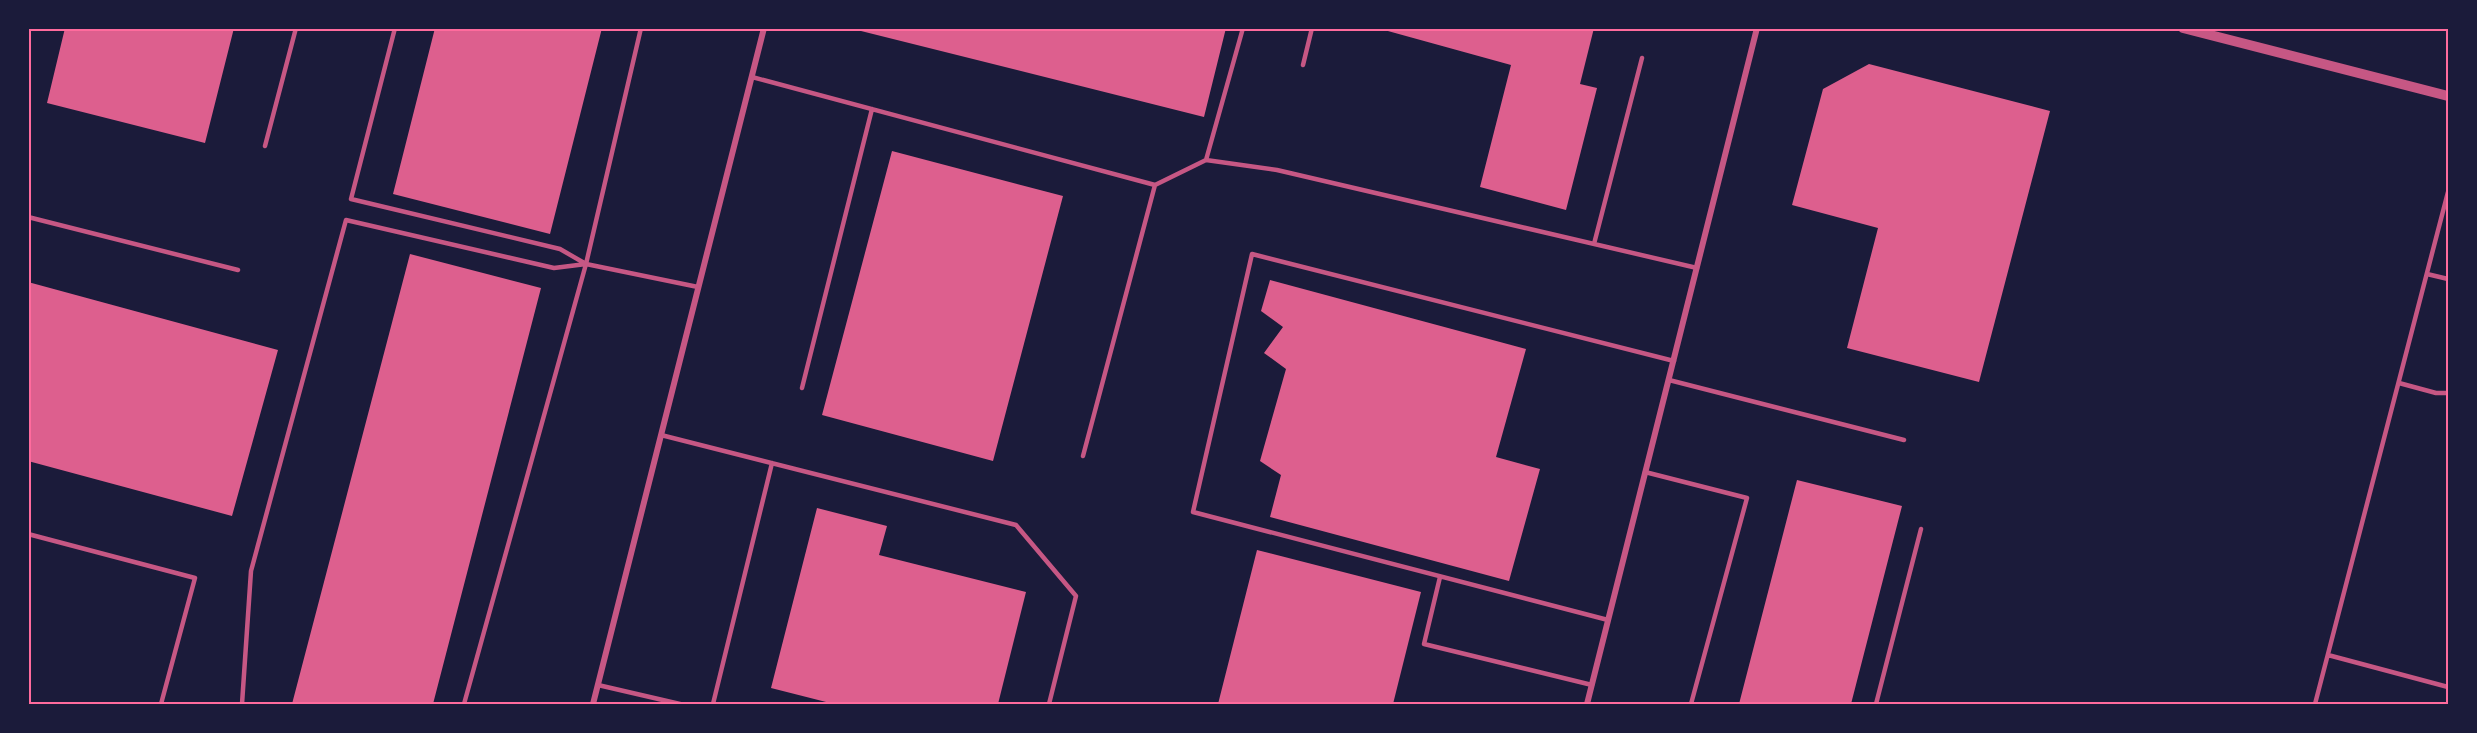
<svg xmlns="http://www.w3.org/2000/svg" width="2477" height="733" font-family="'Exo 2',sans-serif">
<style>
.building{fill:#dd5f8e}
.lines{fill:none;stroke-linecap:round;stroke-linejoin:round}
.service{stroke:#c65784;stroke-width:4.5}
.minor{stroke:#c65784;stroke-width:6}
.tertiary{stroke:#c65784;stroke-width:10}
.neatline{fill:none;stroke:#ff6b9d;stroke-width:2}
</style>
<rect width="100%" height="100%" fill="#1b1b3a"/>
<path class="building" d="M65,28H234L205,143L47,103Z
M435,28H602L550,234L393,194Z
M849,28H1226L1204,117Z
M1377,28H1594L1580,84L1597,88L1566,210L1480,187L1511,65Z
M1869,64L2050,111L1979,382L1847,348L1878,228L1792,205L1823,89Z
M892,151L1063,196L993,461L822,415Z
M410,254L541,288L433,704H292Z
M1270,280L1526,349L1496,457L1540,469L1509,581L1270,517L1281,475L1260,461L1286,369L1264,353L1283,327L1261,311Z
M28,282L278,350L232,516L28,461Z
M1797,480L1902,506L1851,704H1739Z
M817,508L887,526L879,555L1026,592L998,704H834L771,688Z
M1257,550L1421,592L1393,704H1218Z"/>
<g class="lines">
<path class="service" d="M395,28L351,199L560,249L586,264L698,287
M1303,65L1312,28
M752,77L1155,185L1083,456
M265,146L296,28
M1206,160L1277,170L1697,268
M1155,185L1206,160L1243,28
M28,217L238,270
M1594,244L1642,58
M2427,274L2448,279
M1669,380L1904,440
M2399,383L2436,393H2448
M802,388L872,109
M661,435L1016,525L1076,596L1049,704
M1645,472L1747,498L1691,704
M28,534L195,578L161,704
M1440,577L1424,644L1592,685
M1608,620L1193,512L1252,254L1674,361
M2328,655L2448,687
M598,685L680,704
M242,704L251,571L346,220L554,268L586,264
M464,704L586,264L641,28
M713,704L772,463
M1876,704L1921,529
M2315,704L2448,192"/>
<path class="minor" d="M593,704L764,28
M1587,704L1757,28"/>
<path class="tertiary" d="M2183,28L2448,96"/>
</g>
<rect width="2477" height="733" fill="none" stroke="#1b1b3a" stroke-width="60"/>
<rect x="30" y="30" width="2417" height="673" class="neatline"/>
</svg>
